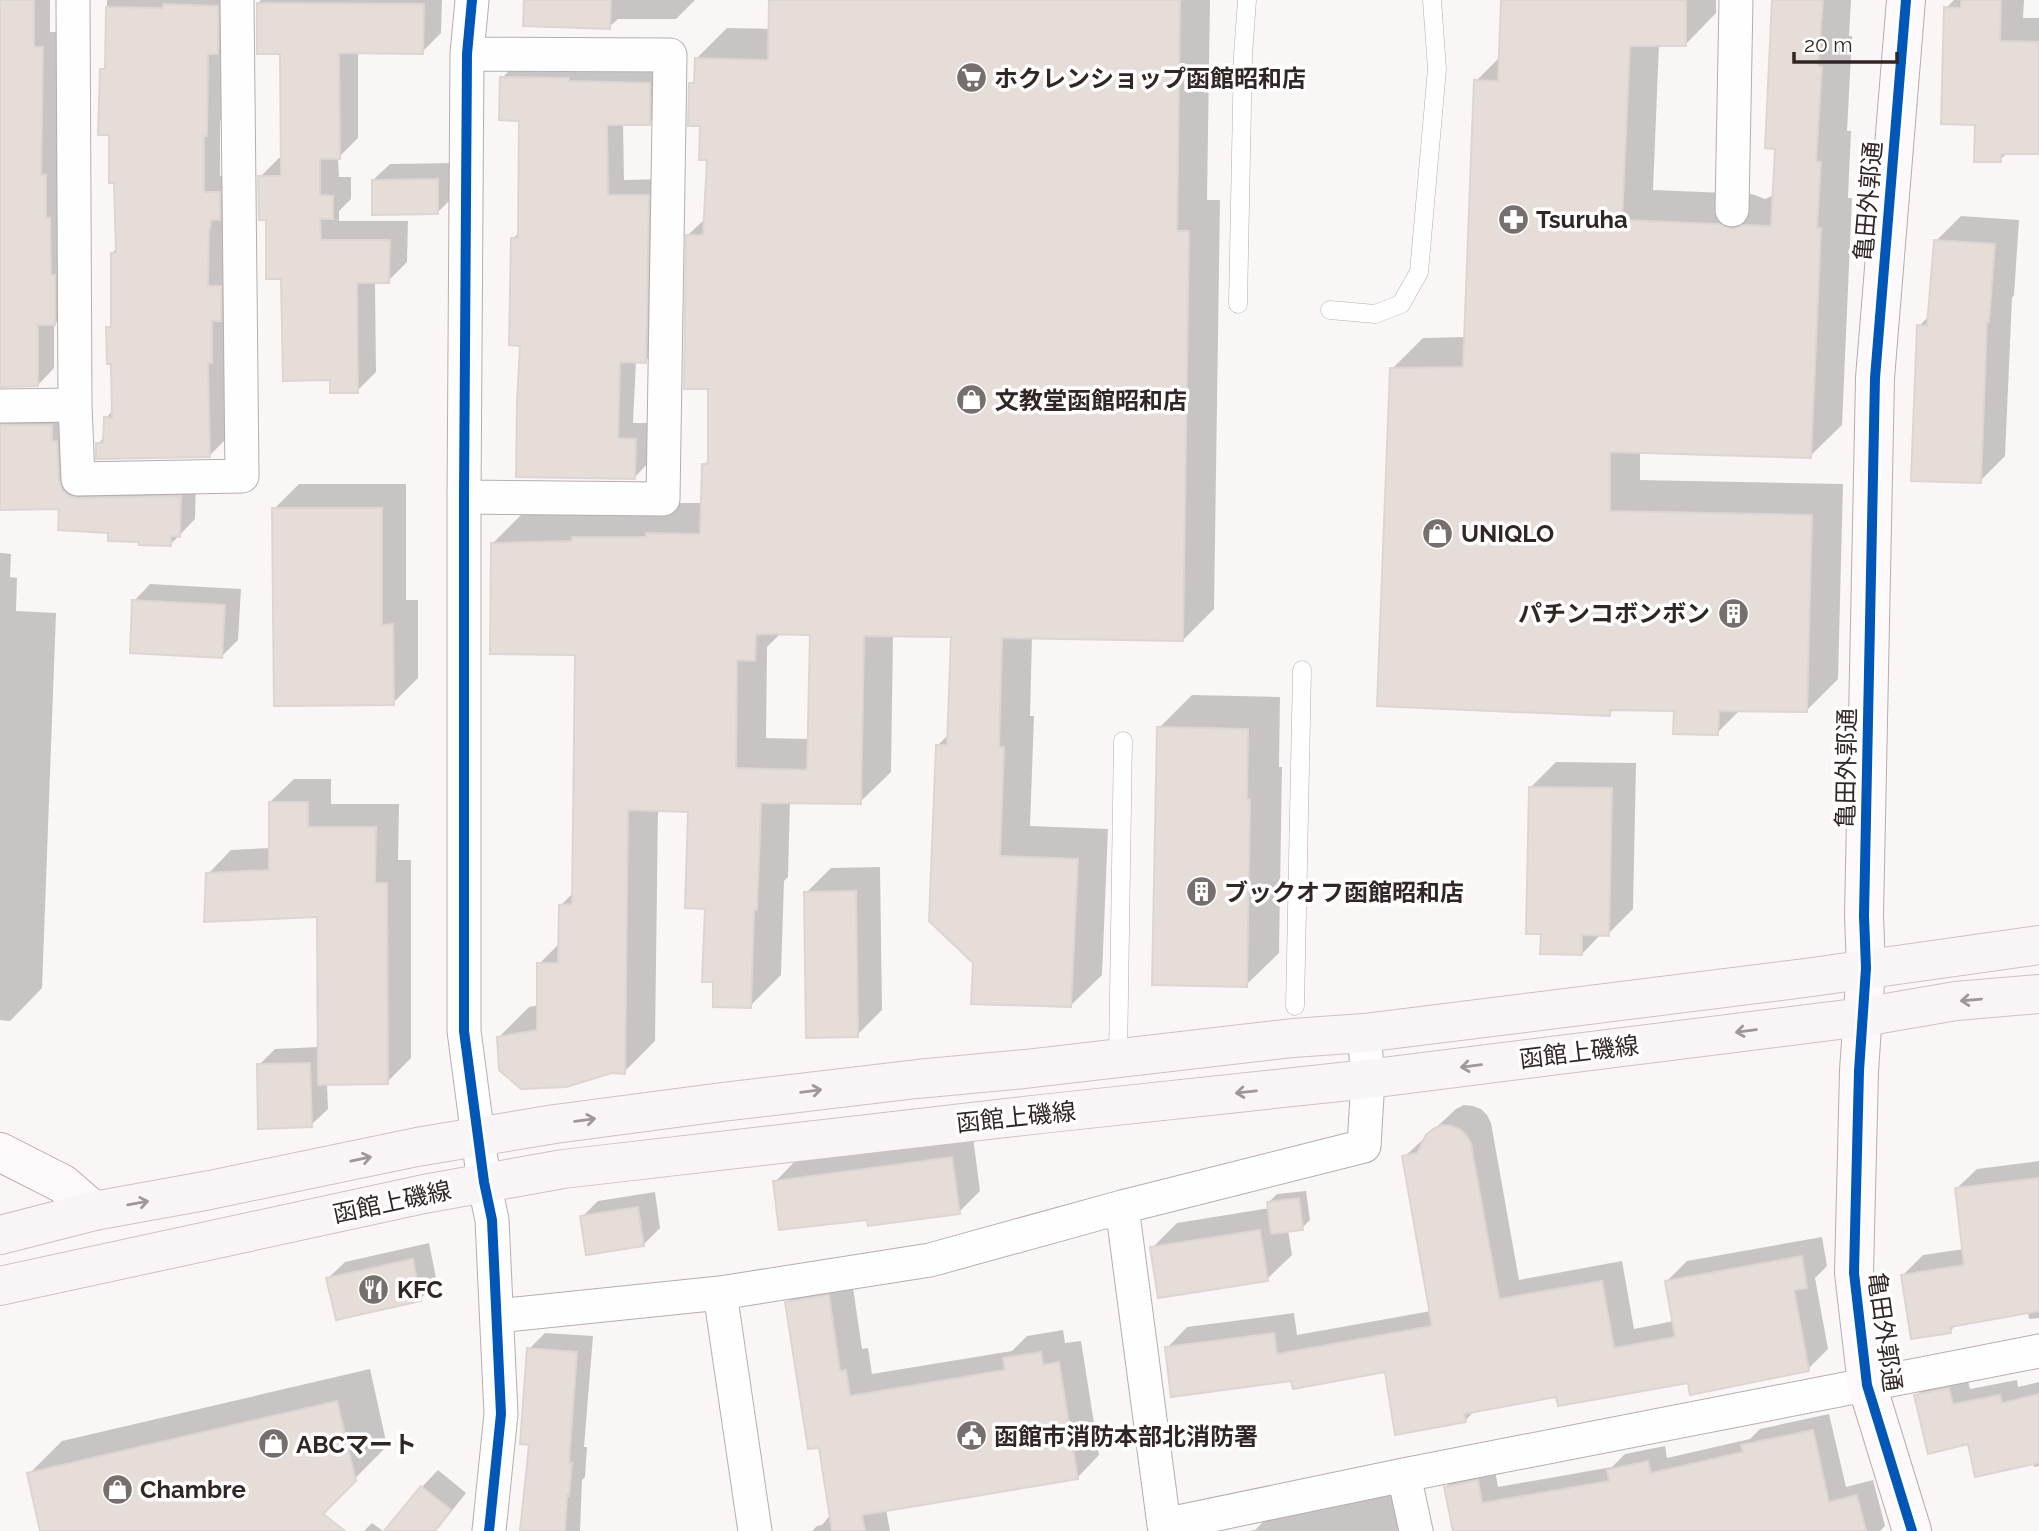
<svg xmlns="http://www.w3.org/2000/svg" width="2039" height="1531" font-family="Raleway,'Noto Sans JP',sans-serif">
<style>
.shadow{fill:#0003;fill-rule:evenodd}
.building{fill:#e6ddd8;stroke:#dcd5d2;stroke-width:2;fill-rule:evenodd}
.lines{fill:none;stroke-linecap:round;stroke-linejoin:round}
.lane-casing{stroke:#b5aead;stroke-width:19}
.street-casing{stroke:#b5aead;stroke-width:35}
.secondary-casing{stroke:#b5aead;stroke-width:40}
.primary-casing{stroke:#ccc2c4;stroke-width:40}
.lane{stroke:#fefefe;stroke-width:18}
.street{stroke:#fefefe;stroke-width:33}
.secondary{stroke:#fdf9fa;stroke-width:38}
.primary{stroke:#f9f5f6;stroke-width:38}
.cycleway-casing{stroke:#fff;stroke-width:15}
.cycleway{stroke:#0057b8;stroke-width:10}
.oneway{stroke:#9f9898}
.labels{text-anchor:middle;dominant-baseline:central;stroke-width:7;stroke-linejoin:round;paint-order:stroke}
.poi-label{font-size:24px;font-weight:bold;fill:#312624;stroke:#fff;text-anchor:start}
.street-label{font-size:24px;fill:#312624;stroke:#fff}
</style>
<rect width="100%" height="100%" fill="#faf6f6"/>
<path class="shadow" d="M0,0H50V32H59L57,159H62L71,307L54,325V368L38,385L0,386Z
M107,0H234L223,118L220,121V176L236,177L228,345L224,349L226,439L209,456L98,444L105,436L106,418L113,410V362L108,328L113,323L112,253L117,248L116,182L102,69L107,65Z
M261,0H442L441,33L422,52L358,51V138L338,158L339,177H351V199L339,211V221H408L407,262L388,281H375L376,372L357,391L332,378L268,218L260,177L279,158H283L282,52L258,3Z
M526,0H695L676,19H618L609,27Z
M770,0H1210L1207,200H1220L1214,609L1183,640L1032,637L1030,716H1034L1030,826L1108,829L1102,975L1071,1005L975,962L938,745L949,734L953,636L893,635L891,772L860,802L790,801L788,877L784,881L781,975L750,1006L715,980L707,907L690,810L658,809L655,1041L624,1072L498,1038L529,1007L539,1005V964L560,943L561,905L574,892L577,653L492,544L523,513L679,503H702L704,465L710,459V387L688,235L706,218L708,159L702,124L691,84L696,79V59L727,28L770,29ZM781,633H812L809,739L766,738L767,647Z
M1503,0H1716V13L1685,45L1659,44L1653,190L1752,194L1765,199L1774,195L1777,147L1774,0H1851L1849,36H1852L1847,131H1851L1848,198H1852L1842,425L1810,456L1640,451V480L1843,484L1838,679L1807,710L1741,709L1717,733L1675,709H1614L1609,714L1392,369L1423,338L1466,337L1476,81L1501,56Z
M1954,0H2024L2023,18H2039V153L2008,152L2000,160L1977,123L1946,8Z
M518,61L666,67L665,107L649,123H623L624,180L664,179L662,345L645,361H636L633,423H651L650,461L634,478L522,344L513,239L520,231L521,119L502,78Z
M454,163V196L437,213L373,180L390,164Z
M1961,216L2019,220L2014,295L2012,298L2005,456L1980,481L1919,326L1930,315L1936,241Z
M68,409L74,463L196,481L195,519L171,544L141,540L110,532L61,508H0V419Z
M299,484H406V600H418V678L393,703L274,509Z
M0,553L11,554L10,577L17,578L16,611L56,613L42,988L10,1021L0,1020Z
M150,584L241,589L238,640L222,656L134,601Z
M1192,695L1280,697L1279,767H1282L1279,953L1246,985L1159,728Z
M1556,762L1636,763L1633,909L1608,934H1601L1582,954L1542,932L1531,787Z
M294,779H331V804H399L398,860H411V1058L387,1082L327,1083L328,1109L311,1125L259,1065L275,1049L319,1047V915L208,874L231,850L270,848V802Z
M880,867L882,1010L857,1035L806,893L831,868Z
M1464,1105L1473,1106L1481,1109L1487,1115L1491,1123L1519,1280L1622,1261L1634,1329L1674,1321L1667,1281L1687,1261L1822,1237L1827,1266L1815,1278L1828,1349L1808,1369L1558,1395L1475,1410L1465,1421L1386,1370L1293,1379L1167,1348L1187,1327L1294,1313L1297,1335L1431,1311L1404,1157L1456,1109Z
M973,1137L980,1191L959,1212L869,1218L775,1182L796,1160Z
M2039,1161V1318L2029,1319L2028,1311L1957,1324L1950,1331L1903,1275L1923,1255L1964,1249L1957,1188L1977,1169Z
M1306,1191L1310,1220L1302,1228L1288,1230L1292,1255L1267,1279L1152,1248L1177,1223L1270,1208L1269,1202L1277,1194Z
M655,1192L660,1228L644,1244L582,1217L598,1201Z
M429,1243L437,1283L420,1299L328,1278L345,1262Z
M851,1274L862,1349L868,1348L872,1374L1012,1351L1027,1336L1063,1330L1065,1343L1081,1341L1099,1455L1077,1478L886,1509L890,1531H812L817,1526L822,1525L831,1514L820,1446L787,1303L809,1281Z
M545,1333L593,1336L584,1447H587L585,1477L582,1480L580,1531H522L531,1444L529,1349Z
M370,1369L387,1446L303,1531H42L29,1474L62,1441Z
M1966,1373L1970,1389L2017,1380L2018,1387L2039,1382V1466L2034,1467L2033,1463L1970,1442L1916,1396L1932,1379Z
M1829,1414L1846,1487L1873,1480L1885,1526L1880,1531H1455L1446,1487L1463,1471L1494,1465L1498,1487L1612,1467L1625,1454L1665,1446L1667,1458L1750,1439L1760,1429Z
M438,1470L466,1493L436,1531H386L422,1487Z
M1407,1487L1416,1531H1249L1255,1530L1273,1512Z
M372,1523L383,1531H364Z"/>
<path class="building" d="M0,0H34V47H43L41,175H46V218H50L51,275H55V325H38V386L0,387Z
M524,0H611L610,29L523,26Z
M769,0H1180L1177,231H1189L1183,641L1002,638L999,747H1004L1000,856L1078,859L1071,1007L971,1004L973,963L929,921L936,745H947L951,637L864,636L861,804L761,803L757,910H754L751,1008L713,1007V982H702L705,909L685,908L688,812L628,810L625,1074L612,1073L566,1087L521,1089L499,1070L497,1037L537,1030V963H558L559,905L572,904L575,655L490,654L491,543L572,541V537H646V533L700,534L702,464H708V389H684L686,235H703L707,160H699L700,126H688L689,83H694L695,58L768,60ZM756,634L810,635L807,770L736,768L737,660L755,661Z
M1501,0H1686V46H1630L1622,220L1720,224L1732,229L1743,225L1771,226L1775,149L1765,148L1772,0H1823L1818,66L1822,67L1816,161L1821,162L1817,228H1821L1811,458L1610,452V511L1812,515L1807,712L1719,711L1718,735L1673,734L1674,711L1610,710V716L1377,706L1390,368L1463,367L1474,80L1498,81Z
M1961,0H2001L2000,41L2039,42V154H2001V162H1974L1975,125L1941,124L1944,7L1961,8Z
M257,3L424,4L423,54L339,53L340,159H320V195L333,196V219H320L321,240H390L389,283H357L358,393H330V380L283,381L281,279H266V220H259L258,176H281L280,54H257Z
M163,4L218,6V54H208L207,136H204V192H220V220H211L210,229H209L208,286H221V321H212V363H208L210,457L96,459V443H103L104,417L112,418L111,364H107L106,327H111V253H116L114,183H109V135H98L100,69H105L106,7L163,8Z
M500,77L569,78V81L650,83V125H607L608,195H649L646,363L620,362L618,438L636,439L635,479L516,477L517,402L520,346L509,345L511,238H518L519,121L499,120Z
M438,179V214L372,215V180Z
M1934,240L1995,244L1989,322H1987L1981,483L1911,481L1917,325L1927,326Z
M0,425H52V441H57L59,480L62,490L69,496L78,498L181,496L180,537L171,536V546L139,545V542L108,541V533L58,530L59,509L0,510Z
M272,508H382V625L393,624L394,705L274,706Z
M132,600L225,605L222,658L130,653Z
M1157,727L1248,729L1247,799H1250L1247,987L1152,985Z
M1529,787L1612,788L1609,936L1582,935V955L1540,954L1541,934H1526Z
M269,802H308V827H376L375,883H387L388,1084L318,1085L317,917L204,922L206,873L269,870Z
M856,891L858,1037L806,1038L804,892Z
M310,1063L312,1127L258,1129L257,1064Z
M1442,1125L1452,1126L1460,1129L1467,1136L1471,1144L1499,1299L1602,1281L1614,1348L1675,1337L1665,1281L1802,1256L1807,1288L1794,1290L1809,1371L1690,1395L1688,1383L1558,1406L1556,1397L1464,1414L1466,1422L1395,1435L1385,1372L1293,1389L1291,1381L1171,1397L1165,1347L1274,1333L1277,1354L1432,1326L1402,1156L1417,1153L1426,1135L1433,1129Z
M952,1157L960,1214L868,1226L867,1220L779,1230L773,1181Z
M2039,1178V1311L1950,1327L1951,1333L1911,1339L1901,1275L1964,1265L1955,1188Z
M1299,1198L1303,1230L1271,1234L1267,1202Z
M638,1207L644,1246L586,1255L580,1216Z
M1260,1230L1268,1281L1158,1298L1150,1247Z
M413,1259L421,1301L336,1320L326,1278Z
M829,1295L840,1371L846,1370L850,1396L1005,1370L1003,1358L1041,1352L1043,1365L1059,1362L1078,1479L862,1515L865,1531H832L819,1448L808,1449L785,1302Z
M527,1348L577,1352L569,1463H572L569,1496L567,1495L565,1531H520L529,1445L520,1444Z
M1949,1388L1953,1404L2000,1395L2002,1403L2039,1394V1463L1975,1477L1968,1444L1928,1454L1914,1395Z
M337,1401L356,1481L323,1514L345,1531H40L27,1473Z
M1813,1430L1829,1502L1857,1495L1866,1531H1453L1444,1487L1478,1480L1482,1503L1609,1481L1607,1470L1648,1461L1651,1473L1743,1452L1741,1445Z
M421,1486L451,1510L435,1531H384Z"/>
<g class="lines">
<defs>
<path id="lane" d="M1238,304L1243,55L1247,0
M1330,310L1375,314L1401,304L1419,272L1437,69L1432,0
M1295,1006L1302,670
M1118,1058L1123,741"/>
<path id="street" d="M73,0L75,405L78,479L242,476L237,0
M472,0L467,54L464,497V1031L484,1182L492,1220L501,1414L489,1531
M1732,210L1736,0
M0,406L75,405
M464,497L663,499L670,55L467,54
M1122,1207L1164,1525L1404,1475L2039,1351
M720,1293L755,1531
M497,1316L720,1293L930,1260L1122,1207L1364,1146L1368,1079L1364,1033
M1404,1475L1416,1531"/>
<path id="secondary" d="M1906,0L1875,378L1864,916L1866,968L1859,1071L1854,1273L1867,1385L1912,1531
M0,1152L63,1184L94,1211"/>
<path id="primary" d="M0,1235L94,1211L210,1190L417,1147L555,1124L722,1102L917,1079L1025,1069L1293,1038L1364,1033L1805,978L2039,945
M0,1286L424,1194L563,1169L1041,1114L1368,1079L1863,1017L1956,1001L2039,994"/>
</defs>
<use href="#lane" class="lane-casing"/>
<use href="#street" class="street-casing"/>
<use href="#secondary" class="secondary-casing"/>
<use href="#primary" class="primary-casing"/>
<use href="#lane" class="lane"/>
<use href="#street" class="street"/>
<use href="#secondary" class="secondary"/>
<use href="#primary" class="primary"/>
<defs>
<path id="cycleway" d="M472,0L467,54L464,497V1031L484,1182L492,1220L501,1414L489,1531
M1906,0L1875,378L1864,916L1866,968L1859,1071L1854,1273L1867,1385L1912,1531"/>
</defs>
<use href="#cycleway" class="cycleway-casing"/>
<use href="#cycleway" class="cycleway"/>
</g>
<defs><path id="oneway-shaft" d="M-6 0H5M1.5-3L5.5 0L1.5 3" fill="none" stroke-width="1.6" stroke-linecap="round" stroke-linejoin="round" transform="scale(1.75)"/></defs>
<g class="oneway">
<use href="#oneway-shaft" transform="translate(1971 1000) rotate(175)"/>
<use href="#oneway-shaft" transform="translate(1746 1031) rotate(173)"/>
<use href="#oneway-shaft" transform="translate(1471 1066) rotate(173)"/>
<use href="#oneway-shaft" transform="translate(811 1091) rotate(-7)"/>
<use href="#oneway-shaft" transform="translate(1246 1092) rotate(174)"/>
<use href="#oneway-shaft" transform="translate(585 1120) rotate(-8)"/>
<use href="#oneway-shaft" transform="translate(361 1159) rotate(-12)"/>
<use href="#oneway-shaft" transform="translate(138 1203) rotate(-10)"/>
</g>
<defs>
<symbol id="supermarket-disc" viewBox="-11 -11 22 22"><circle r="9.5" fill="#776f6e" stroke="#fff"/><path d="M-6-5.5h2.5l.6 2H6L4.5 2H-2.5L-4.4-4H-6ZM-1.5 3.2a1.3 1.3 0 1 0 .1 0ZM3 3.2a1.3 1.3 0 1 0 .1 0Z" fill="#fff"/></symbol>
<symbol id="pharmacy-disc" viewBox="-11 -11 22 22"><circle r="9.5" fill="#776f6e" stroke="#fff"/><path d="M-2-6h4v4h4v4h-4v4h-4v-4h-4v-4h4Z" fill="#fff"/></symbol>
<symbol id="shop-disc" viewBox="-11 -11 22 22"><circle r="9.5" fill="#776f6e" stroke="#fff"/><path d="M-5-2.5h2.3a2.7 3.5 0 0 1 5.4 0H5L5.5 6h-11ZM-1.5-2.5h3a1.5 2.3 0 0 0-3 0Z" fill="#fff"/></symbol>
<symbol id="building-disc" viewBox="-11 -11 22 22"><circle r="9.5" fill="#776f6e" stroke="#fff"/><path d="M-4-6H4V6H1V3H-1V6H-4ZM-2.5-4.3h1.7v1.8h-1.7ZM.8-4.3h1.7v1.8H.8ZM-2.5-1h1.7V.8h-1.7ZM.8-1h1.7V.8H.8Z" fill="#fff"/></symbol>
<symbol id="restaurant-disc" viewBox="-11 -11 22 22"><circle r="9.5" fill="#776f6e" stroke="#fff"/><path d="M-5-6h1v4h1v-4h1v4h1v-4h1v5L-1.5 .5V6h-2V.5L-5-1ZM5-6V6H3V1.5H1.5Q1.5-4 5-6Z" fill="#fff"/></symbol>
<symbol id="civic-disc" viewBox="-11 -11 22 22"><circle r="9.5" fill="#776f6e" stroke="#fff"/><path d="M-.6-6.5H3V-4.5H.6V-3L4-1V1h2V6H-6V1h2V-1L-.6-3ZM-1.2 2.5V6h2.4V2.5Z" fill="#fff"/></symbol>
</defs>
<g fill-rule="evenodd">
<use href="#supermarket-disc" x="954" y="60" width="35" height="35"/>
<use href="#pharmacy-disc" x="1496" y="202" width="35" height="35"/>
<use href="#shop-disc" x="954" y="382" width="35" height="35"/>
<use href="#shop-disc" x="1420" y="516" width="35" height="35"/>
<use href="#building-disc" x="1716" y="596" width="35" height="35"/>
<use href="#building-disc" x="1184" y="874" width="35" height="35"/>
<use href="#restaurant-disc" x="356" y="1272" width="35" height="35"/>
<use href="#civic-disc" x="954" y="1418" width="35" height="35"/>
<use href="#shop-disc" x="256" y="1426" width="35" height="35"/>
<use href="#shop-disc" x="100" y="1472" width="35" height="35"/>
</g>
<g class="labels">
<g class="poi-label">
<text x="994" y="78">ホクレンショップ函館昭和店</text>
<text x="1536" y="219">Tsuruha</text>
<text x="995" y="400">文教堂函館昭和店</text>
<text x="1461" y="533">UNIQLO</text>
<text x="1710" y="613" text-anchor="end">パチンコボンボン</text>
<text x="1224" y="892">ブックオフ函館昭和店</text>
<text x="397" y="1289">KFC</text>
<text x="994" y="1436">函館市消防本部北消防署</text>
<text x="296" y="1444">ABCマート</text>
<text x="140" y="1489">Chambre</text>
</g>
<g class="street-label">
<text transform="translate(1868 201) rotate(-85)">亀田外郭通</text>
<text transform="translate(1846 768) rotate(-89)">亀田外郭通</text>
<text transform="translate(1579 1052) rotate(-7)">函館上磯線</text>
<text transform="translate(1016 1117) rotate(-6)">函館上磯線</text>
<text transform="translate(392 1202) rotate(-12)">函館上磯線</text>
<text transform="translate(1885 1332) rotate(82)">亀田外郭通</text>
</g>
</g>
<path d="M1794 52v10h103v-10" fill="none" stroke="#312624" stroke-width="3.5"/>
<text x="1804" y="52" font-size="21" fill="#312624" stroke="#ffffff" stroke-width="5" paint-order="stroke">20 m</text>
</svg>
